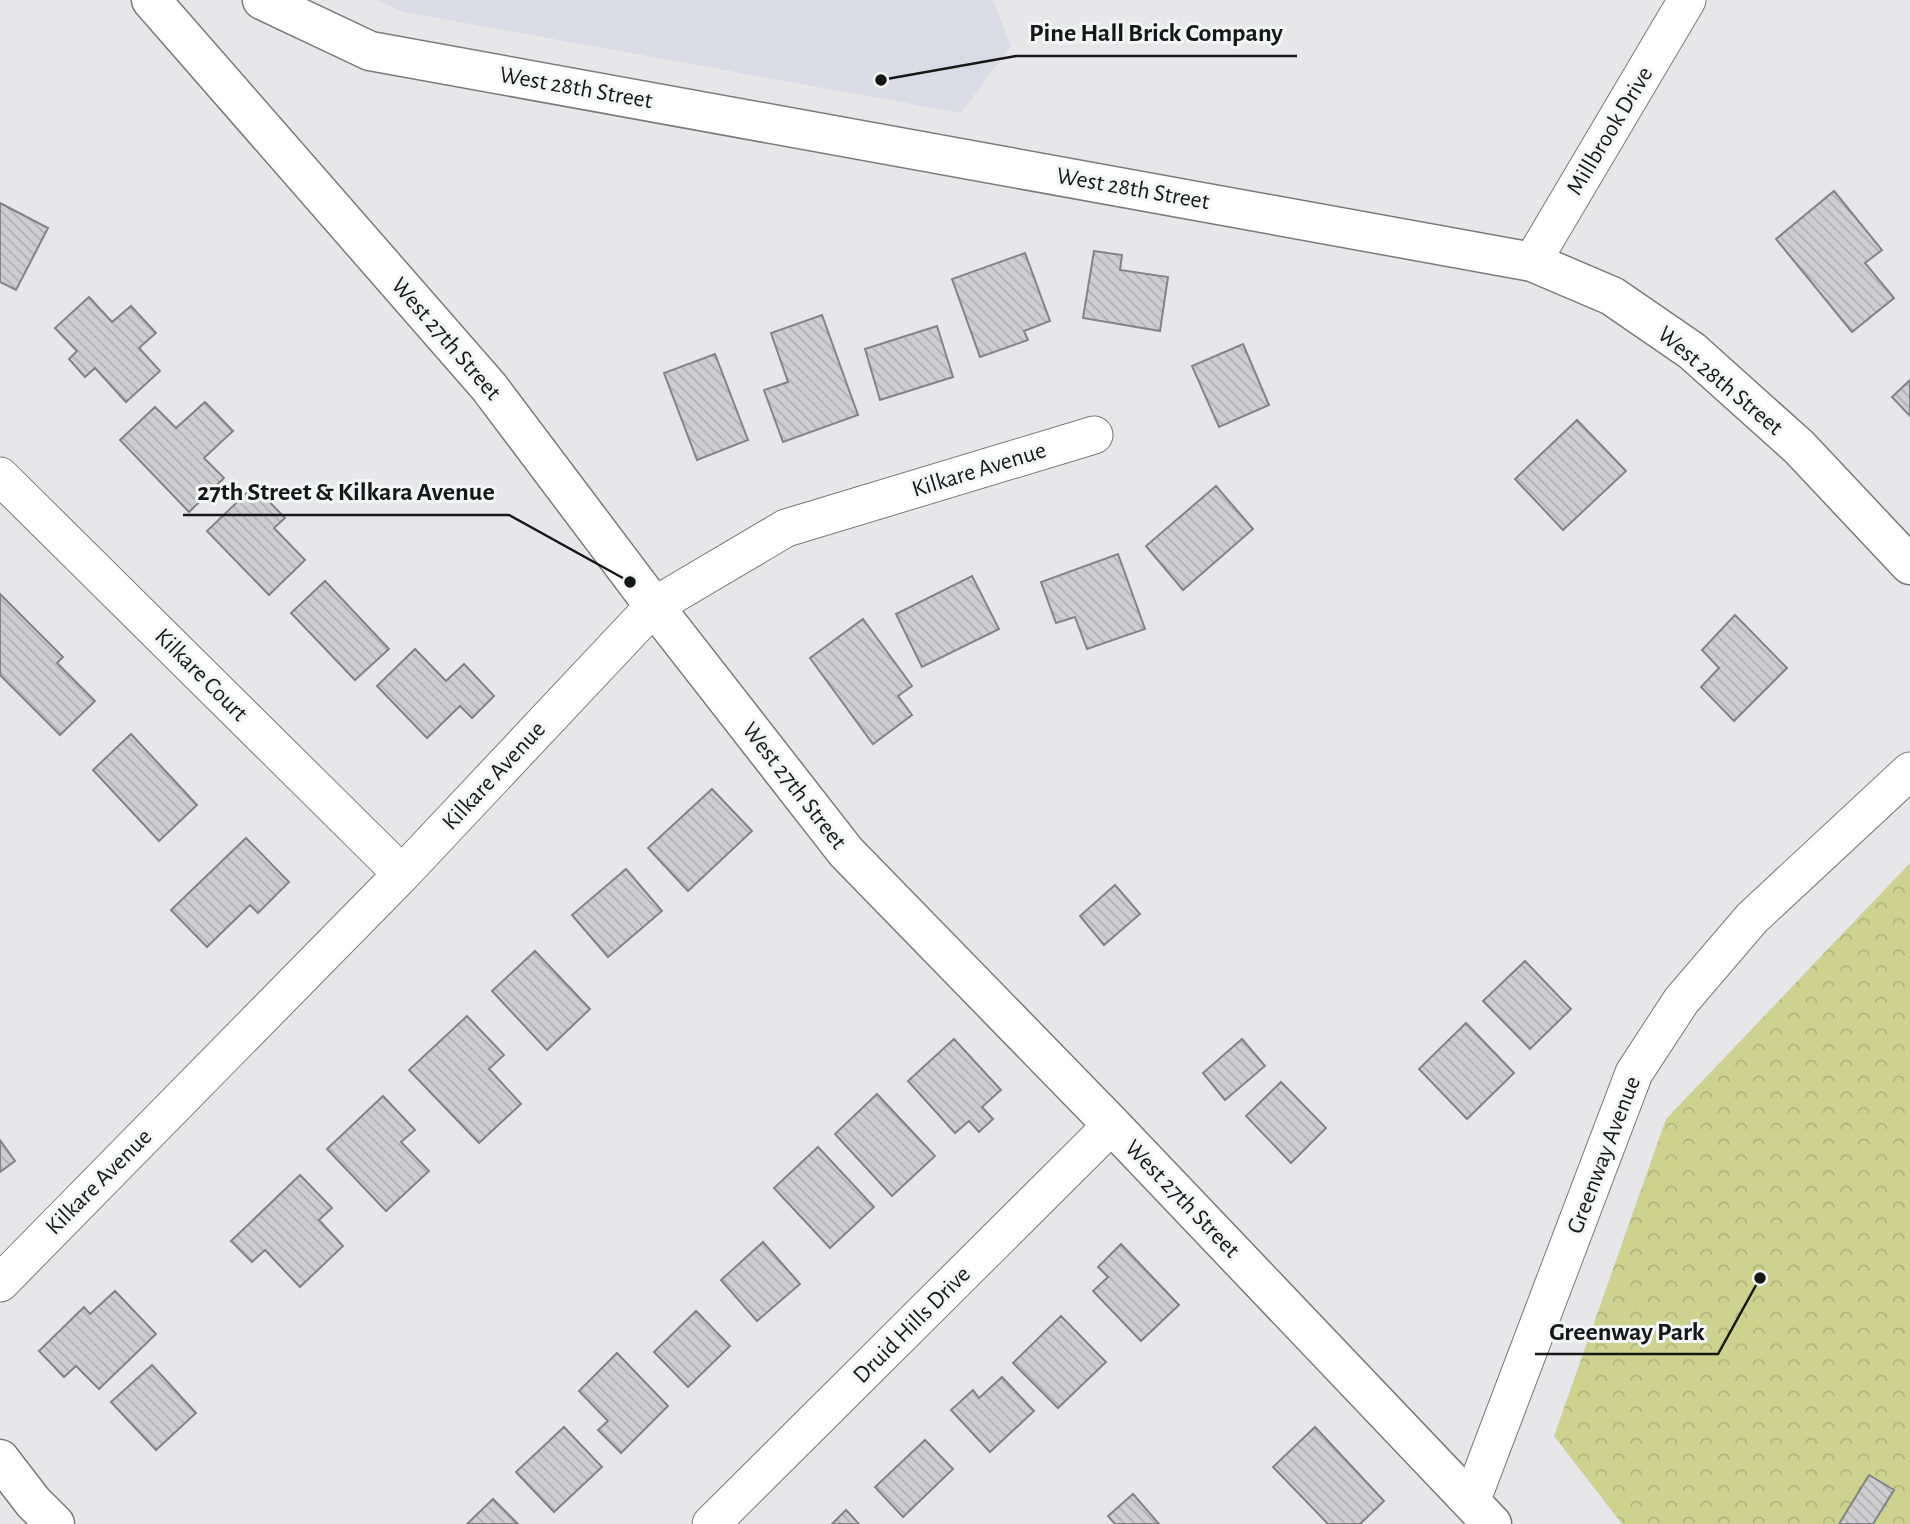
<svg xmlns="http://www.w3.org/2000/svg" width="1910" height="1524" font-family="'Alegreya Sans',sans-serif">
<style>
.built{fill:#dadbe5}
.park{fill:url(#park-crowns)}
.building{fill:url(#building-back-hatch);stroke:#848385;stroke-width:2}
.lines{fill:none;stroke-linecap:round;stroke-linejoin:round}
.minor-casing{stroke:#7a7a7c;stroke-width:39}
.tertiary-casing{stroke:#7a7a7c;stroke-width:41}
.minor{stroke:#fff;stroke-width:37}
.tertiary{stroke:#fff;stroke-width:38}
.labels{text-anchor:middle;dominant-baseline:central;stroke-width:6;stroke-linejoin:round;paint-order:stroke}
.street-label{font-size:24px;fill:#161717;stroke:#f4f5f7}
.leader{fill:none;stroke:#161717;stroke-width:2.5}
.callout-dot{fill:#161717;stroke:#f4f5f7;stroke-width:2.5}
.callout-label{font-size:26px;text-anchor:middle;font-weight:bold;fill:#161717;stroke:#f4f5f7;stroke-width:6;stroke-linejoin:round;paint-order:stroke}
</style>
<defs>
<pattern id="park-crowns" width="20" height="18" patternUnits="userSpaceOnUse" patternTransform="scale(1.75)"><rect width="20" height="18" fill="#cdd38e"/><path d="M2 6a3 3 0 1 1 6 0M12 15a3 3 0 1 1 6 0" fill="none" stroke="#afb47a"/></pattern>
<pattern id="building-back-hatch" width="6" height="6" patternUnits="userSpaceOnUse" patternTransform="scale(1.75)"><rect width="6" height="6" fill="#cecdcf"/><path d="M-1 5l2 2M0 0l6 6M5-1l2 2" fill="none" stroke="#b0afb1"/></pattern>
</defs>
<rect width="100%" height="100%" fill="#e7e7ea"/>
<path class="built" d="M377,0H993L1011,46L961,113L404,12Z"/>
<path class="park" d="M1910,863V1524H1622L1554,1436L1666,1119Z"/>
<path class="building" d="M1834,191L1882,250L1865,263L1894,298L1852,332L1776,239Z
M0,203L48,228L16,290L0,282Z
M1094,251L1122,255L1120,270L1168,277L1160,331L1083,318Z
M1025,253L1050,321L1024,331L1028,340L980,357L952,279Z
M89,297L112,322L131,306L156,333L139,348L160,371L126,402L95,368L85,377L69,359L77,351L55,328Z
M822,315L858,415L783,442L764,390L788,382L771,333Z
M937,326L953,377L880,400L865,349Z
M1243,344L1269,405L1219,427L1192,366Z
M715,354L748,440L697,460L664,373Z
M1910,380V416L1892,397Z
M205,402L233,431L204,458L224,478L189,512L120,440L155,407L176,428Z
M1577,420L1626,471L1563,530L1515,479Z
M254,486L285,518L274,528L305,560L269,595L207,531Z
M1216,486L1253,529L1183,590L1146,546Z
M1118,554L1145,629L1087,649L1075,617L1056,623L1041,582Z
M972,576L999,629L922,667L896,614Z
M325,581L389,649L355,680L291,613Z
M0,594L63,657L57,663L95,701L60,735L0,675Z
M1735,615L1787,668L1734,721L1701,687L1719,668L1702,650Z
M863,619L912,686L898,696L912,715L873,744L810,658Z
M415,649L446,681L464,664L494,696L472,718L460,706L427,738L377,686Z
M131,734L197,805L159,841L93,770Z
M712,789L752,831L688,891L648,848Z
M246,838L289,882L258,913L250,905L207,947L171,910Z
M626,869L662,911L608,957L572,915Z
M1115,885L1140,914L1104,945L1080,916Z
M535,951L590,1009L547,1050L492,991Z
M1525,961L1571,1009L1530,1049L1483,1001Z
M467,1016L504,1055L489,1069L521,1104L479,1143L409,1070Z
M1466,1023L1514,1073L1467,1119L1419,1069Z
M954,1039L1001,1090L982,1107L993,1119L979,1132L969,1121L955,1133L908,1081Z
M1242,1039L1265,1066L1225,1100L1203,1073Z
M1281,1082L1326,1128L1291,1163L1246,1116Z
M877,1094L935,1156L892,1196L835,1134Z
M383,1096L415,1130L401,1142L429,1171L386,1211L327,1149Z
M0,1140L15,1161L0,1172Z
M818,1147L874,1207L830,1248L774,1188Z
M300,1175L332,1208L319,1220L343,1246L300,1287L265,1250L252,1262L231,1241Z
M763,1242L800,1284L757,1321L721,1280Z
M1121,1244L1179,1305L1141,1341L1093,1291L1108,1277L1098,1267Z
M115,1291L156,1334L99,1389L76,1366L64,1377L39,1351L84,1307L90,1314Z
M696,1311L730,1346L688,1387L654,1352Z
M1061,1316L1106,1362L1058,1408L1013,1363Z
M617,1353L668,1406L621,1453L598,1430L608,1421L579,1391Z
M152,1365L196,1413L156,1450L111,1402Z
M1002,1377L1034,1411L990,1452L951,1410L973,1390L979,1398Z
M564,1427L602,1467L554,1512L516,1472Z
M1315,1427L1384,1501L1360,1524H1328L1273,1467Z
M925,1440L953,1469L903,1517L875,1487Z
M1869,1475L1894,1490L1873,1524H1839Z
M1133,1494L1159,1524H1115L1108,1516Z
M493,1499L518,1524H467Z
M846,1510L859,1524H832Z"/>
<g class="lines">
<defs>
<path id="minor" d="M1532,262L1687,0
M0,476L402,874
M0,1283L402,874L654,606L786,528L1094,435
M1471,1502L1634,1073L1681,1001L1752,918L1910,771
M711,1524L1112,1125"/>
<path id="tertiary" d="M151,0L489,387L654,606L846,852L1112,1125L1492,1524
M262,0L370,51L1532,262L1612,296L1692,351L1799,447L1910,565
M0,1459L33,1502L55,1524"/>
</defs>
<use href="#minor" class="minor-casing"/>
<use href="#tertiary" class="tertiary-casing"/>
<use href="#minor" class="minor"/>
<use href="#tertiary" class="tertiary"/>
</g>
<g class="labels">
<g class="street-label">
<text transform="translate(576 88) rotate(10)">West 28th Street</text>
<text transform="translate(1610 131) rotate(-59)">Millbrook Drive</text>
<text transform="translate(1133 189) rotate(10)">West 28th Street</text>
<text transform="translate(446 339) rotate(49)">West 27th Street</text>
<text transform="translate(1720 381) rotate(40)">West 28th Street</text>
<text transform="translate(979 470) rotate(-17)">Kilkare Avenue</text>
<text transform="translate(201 675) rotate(45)">Kilkare Court</text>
<text transform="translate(494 776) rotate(-47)">Kilkare Avenue</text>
<text transform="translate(794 786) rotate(52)">West 27th Street</text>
<text transform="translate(1604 1155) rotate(-69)">Greenway Avenue</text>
<text transform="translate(99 1182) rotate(-45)">Kilkare Avenue</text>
<text transform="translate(1182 1199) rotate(46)">West 27th Street</text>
<text transform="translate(912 1325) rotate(-45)">Druid Hills Drive</text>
</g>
</g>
<path class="leader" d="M881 80L1016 56H1297M630 582L509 515H183M1760 1278L1718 1354H1535"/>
<g class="callout-dot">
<circle cx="881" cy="80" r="7"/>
<circle cx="630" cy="582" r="7"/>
<circle cx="1760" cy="1278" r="7"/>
</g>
<g class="callout-label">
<text x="1156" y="41">Pine Hall Brick Company</text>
<text x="346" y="500">27th Street &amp; Kilkara Avenue</text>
<text x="1627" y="1340">Greenway Park</text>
</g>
</svg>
